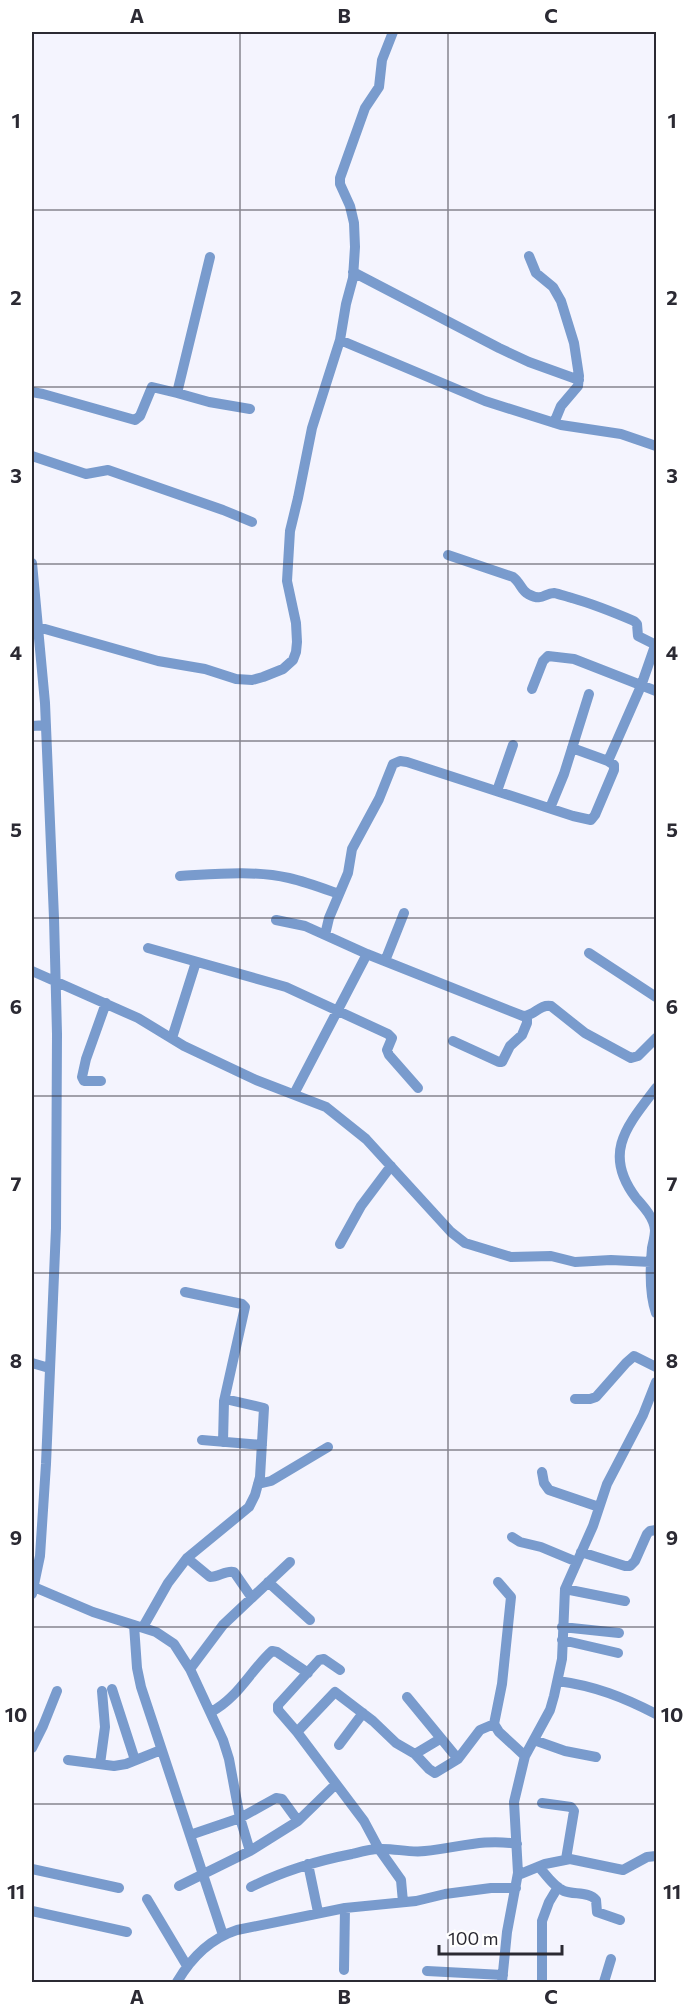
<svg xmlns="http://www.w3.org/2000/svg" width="688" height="2014" font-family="Commissioner,sans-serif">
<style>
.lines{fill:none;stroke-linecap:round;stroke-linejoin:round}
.minor{stroke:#799bcd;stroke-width:10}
.grid{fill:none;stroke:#2b2a33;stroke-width:1.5;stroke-opacity:0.55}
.neatline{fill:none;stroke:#2b2a33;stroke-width:2}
.grid-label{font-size:20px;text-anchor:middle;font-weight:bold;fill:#2b2a33}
</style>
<rect width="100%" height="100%" fill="#f4f4fe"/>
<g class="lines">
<path class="minor" d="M529,256L536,273L553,287L561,301L574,343L579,376L578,386L561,406L554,423
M353,272L499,348L529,362L579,380
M340,340L485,401L561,425L621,434L656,446
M32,392L43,394L135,420L140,416L152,387L177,393L210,257
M177,393L209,402L250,409
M32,456L86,474L108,470L223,510L252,522
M448,555L513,577C520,582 521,590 528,594C543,602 544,593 554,593C560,594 567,597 572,598C593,604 613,612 634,621L637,624L638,636L656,645
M32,563L45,703L54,918L57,1034L56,1228L46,1464L40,1556L32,1594
M38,627L158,661L205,669L236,679L252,680L263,677L283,669L293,660L296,652L297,642L296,623L287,581L290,531L298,498L312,428L340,340L346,304L353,278L355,247L354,223L350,206L340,184V178L365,108L379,87L382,60L393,32
M532,689L543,661L548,656L574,659L656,691
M32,726L46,725
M572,748L608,761
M497,791L513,745
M550,808L564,774L589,694
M180,876C216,874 253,870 289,878C306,882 322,888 339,894
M276,920L305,926L325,935
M148,948L286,987L388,1034L392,1038L387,1050L389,1055L418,1088
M589,953L656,997
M367,954L523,1016C535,1016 539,1004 551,1006L585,1033L631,1058L638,1056L656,1038
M385,961L404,913
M32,971L138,1018L184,1046L256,1080L326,1107L366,1139L451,1232L465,1243L511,1257L551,1256L575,1262L611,1260L651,1262
M172,1038L196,962
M453,1041L499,1062H502L510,1046L522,1035L527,1023V1016
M101,1081H84L82,1077L86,1059L106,1003
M656,1088C627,1126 602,1153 636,1198C644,1207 654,1218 655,1230C655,1236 653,1243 652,1248C650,1269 649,1293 656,1313
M294,1094L367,954L325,935L329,918L348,873L352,849L379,799L393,764L400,761L407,762L573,816L591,820L595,815L614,770V765L608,761L641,686L656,643
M340,1244L361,1206L391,1166
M185,1292L242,1304L245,1307L224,1401L223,1442
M32,1363L49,1368
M575,1399H590L596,1397L626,1363L634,1356L656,1367
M202,1440L262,1445
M542,1472L544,1483L549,1490L599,1507
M258,1484L271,1481L328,1447
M512,1537L520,1542L541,1547L577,1562
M581,1552L625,1566H630L635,1561L647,1534L650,1531L656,1530
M187,1558L210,1577C219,1577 226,1570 234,1572L252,1598
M268,1582L310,1620
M498,1582L511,1597L502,1684L494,1724L499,1732L525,1756
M34,1587L93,1612L156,1632L174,1644L190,1669L223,1740L229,1759L240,1818L250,1851
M565,1589L625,1601
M134,1625L137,1668L141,1687L223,1935
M143,1627L168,1583L187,1558L249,1507L255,1495L260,1477L264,1408L225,1399
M562,1627L619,1633
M562,1640L618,1653
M190,1669L223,1625L290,1562
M340,1670L324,1659L319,1660L278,1705V1710L297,1732L364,1821L379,1849L401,1880L403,1902
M558,1681C595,1686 623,1697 656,1714
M112,1689L135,1760
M407,1697L458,1759
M211,1712C238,1698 250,1671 272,1651L277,1652L308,1673
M297,1732L335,1692L373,1721L396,1743L415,1754L429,1769L435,1773L458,1759L480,1730L494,1724
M534,1740L565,1751L596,1757
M339,1745L363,1713
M32,1748L43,1726L57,1691
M415,1754L440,1739
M68,1760L114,1766L126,1764L161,1750
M100,1764L105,1727L102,1691
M542,1803L571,1807L574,1811L566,1859
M190,1835L240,1818L276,1798L282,1799L298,1821
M308,1864L318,1912
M539,1867C546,1875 554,1887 564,1891C574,1895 589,1891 596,1900L597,1912L620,1920
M32,1869L119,1888
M518,1875L545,1864L570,1859L623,1870L647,1857L656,1856
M179,1886L250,1851L298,1821L336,1784
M251,1887C283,1871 316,1861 352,1854C360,1852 370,1849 379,1849C394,1848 409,1853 425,1851C458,1848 483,1838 517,1844
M147,1899L187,1966
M32,1911L127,1932
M344,1970L345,1908
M427,1971L503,1975
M177,1982C191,1958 209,1939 237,1930L345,1908L416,1901L445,1894L491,1888H516
M502,1982L507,1932L518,1873L514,1802L525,1756L550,1710L554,1696L562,1659L565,1589L593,1526L607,1484L643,1415L656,1382
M542,1982V1921L549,1902L558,1887
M604,1982L611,1959"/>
</g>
<path class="grid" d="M240,32V1982M448,32V1982M32,210H656M32,387H656M32,564H656M32,741H656M32,918H656M32,1096H656M32,1273H656M32,1450H656M32,1627H656M32,1804H656"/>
<rect width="688" height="2014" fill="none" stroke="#ffffff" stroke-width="66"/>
<path d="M439 1945v9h123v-9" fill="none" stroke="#2b2a33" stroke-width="3"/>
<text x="448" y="1945" font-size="18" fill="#2b2a33" stroke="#ffffff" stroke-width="4.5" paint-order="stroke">100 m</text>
<rect x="33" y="33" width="622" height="1948" class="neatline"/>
<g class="grid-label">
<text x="137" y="23">A</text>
<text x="344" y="23">B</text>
<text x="551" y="23">C</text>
<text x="16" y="128">1</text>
<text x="672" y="128">1</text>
<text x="16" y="305">2</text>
<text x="672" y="305">2</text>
<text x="16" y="483">3</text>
<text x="672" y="483">3</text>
<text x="16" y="660">4</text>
<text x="672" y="660">4</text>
<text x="16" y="837">5</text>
<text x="672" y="837">5</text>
<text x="16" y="1014">6</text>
<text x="672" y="1014">6</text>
<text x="16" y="1191">7</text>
<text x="672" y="1191">7</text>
<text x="16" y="1368">8</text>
<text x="672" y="1368">8</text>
<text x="16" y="1545">9</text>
<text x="672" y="1545">9</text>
<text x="16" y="1722">10</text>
<text x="672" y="1722">10</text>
<text x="16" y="1899">11</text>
<text x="672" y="1899">11</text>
<text x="137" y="2004">A</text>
<text x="344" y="2004">B</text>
<text x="551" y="2004">C</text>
</g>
</svg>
